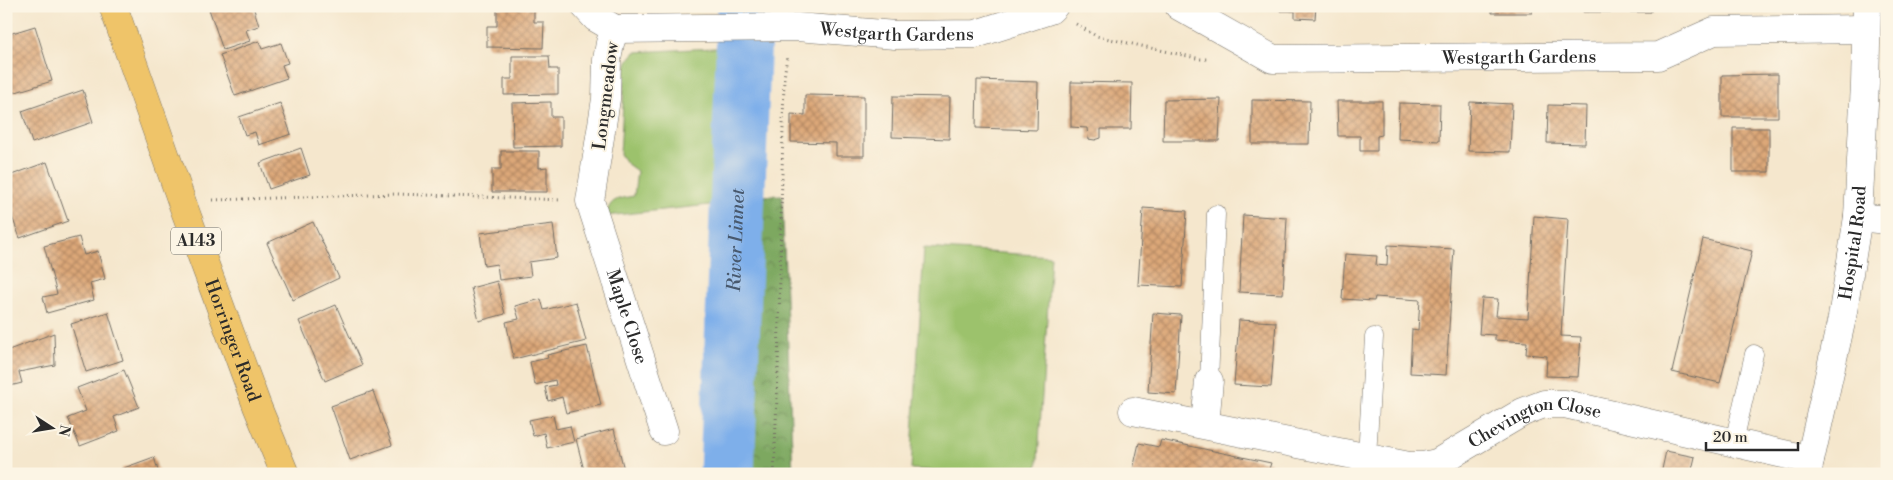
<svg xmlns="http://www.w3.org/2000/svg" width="1893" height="480" font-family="'Libre Bodoni',serif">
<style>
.green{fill:#9cc26c;stroke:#64764c}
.forest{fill:url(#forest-crowns);stroke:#546a46}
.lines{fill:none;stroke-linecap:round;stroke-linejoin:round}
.river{stroke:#7eafea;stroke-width:55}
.building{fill:url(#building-cross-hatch)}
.service-casing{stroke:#726d64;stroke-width:19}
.minor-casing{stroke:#726d64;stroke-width:29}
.tertiary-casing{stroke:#726d64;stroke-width:29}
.primary-casing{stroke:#726d64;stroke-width:29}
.path{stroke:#726d64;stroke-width:3;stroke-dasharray:1 4;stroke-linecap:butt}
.service{stroke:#fff;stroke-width:18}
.minor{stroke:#fff;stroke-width:28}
.tertiary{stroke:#fff;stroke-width:28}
.primary{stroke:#efc469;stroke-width:28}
.labels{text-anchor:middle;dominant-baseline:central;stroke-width:4;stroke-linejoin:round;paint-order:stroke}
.shield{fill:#fcf5e5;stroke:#6a6863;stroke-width:1}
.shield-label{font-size:16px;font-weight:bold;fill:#2b2b2b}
.street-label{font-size:18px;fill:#2b2b2b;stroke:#fcf5e5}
.water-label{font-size:19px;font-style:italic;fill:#48596e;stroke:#fcf5e5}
</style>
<defs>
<pattern id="forest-crowns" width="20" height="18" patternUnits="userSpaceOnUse" patternTransform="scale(1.25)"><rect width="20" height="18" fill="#7da860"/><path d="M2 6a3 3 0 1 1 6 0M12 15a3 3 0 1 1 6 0" fill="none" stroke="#67894f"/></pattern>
<pattern id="building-cross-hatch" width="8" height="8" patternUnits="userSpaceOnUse" patternTransform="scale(1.25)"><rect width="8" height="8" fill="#dca778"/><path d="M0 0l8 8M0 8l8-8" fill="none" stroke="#b38863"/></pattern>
</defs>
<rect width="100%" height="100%" fill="#fcf5e5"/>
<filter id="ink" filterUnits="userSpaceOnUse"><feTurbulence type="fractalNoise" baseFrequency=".02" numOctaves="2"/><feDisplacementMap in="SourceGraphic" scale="10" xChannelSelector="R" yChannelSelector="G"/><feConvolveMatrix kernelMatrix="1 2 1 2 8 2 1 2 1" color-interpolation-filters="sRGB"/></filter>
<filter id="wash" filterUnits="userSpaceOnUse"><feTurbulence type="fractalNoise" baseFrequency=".0096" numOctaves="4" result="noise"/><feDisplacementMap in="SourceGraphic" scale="20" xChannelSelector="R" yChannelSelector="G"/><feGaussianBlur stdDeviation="1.12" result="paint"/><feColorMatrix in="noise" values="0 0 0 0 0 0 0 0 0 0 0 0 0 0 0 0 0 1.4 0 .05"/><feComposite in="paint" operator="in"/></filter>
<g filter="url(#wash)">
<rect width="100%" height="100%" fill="#f5e7cd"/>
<path class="green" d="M733,47L728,203L606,216C610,198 618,199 634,196L637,171L626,163L620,154L625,71L629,59L635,52Z
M924,248L1051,256L1037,474H997L911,469Z"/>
<path class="forest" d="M782,195L793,474H738L739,197Z"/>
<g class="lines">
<path class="river" id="s1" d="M727,474L745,6"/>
</g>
<g id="blocks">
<path class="building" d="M208,6H253L259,26L246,30L250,41L223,50Z
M1280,6H1316L1315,19L1295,18V11H1280Z
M1492,6H1532V13H1492Z
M1583,6H1651V12H1583Z
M497,8H534V22H544L543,48L487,47V26H497Z
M35,26L52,81L6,95V35Z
M259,41L262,49L281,43L288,63L282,65L287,78L235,96L220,55Z
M512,56H549L550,69H558V94L504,95V79H512Z
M1778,74V117H1722V75Z
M977,80L1038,82L1037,130L976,128Z
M1071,82L1132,83L1131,129H1101V138L1095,140L1088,139L1087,128L1071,127Z
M83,90L93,122L32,143L22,111Z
M805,95L864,96V156H836V143L791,142V114L805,115Z
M893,96L950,97L949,139L892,137Z
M1221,99L1219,141H1163L1164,100Z
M1252,100L1310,101L1309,144H1252Z
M1337,101H1382V135L1377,136V151H1360V136H1338Z
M551,102V117H561V146L513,147L512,103Z
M1470,102L1512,104L1510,152L1468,151Z
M280,103L291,134L259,145L255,132L245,135L239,117Z
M1399,103L1440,104L1439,141L1398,139Z
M1548,105L1586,106L1585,144L1547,143Z
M1733,128H1769V172H1733Z
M301,148L310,175L269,189L260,163Z
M501,151H539V168L547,167V192H492V169H501Z
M47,162L68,221L20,238L11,214L6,215V177Z
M1143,208L1187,211L1182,287L1138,285Z
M1243,215L1287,218L1283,294L1239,292Z
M1534,216L1568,219L1561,336L1581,337L1578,377L1546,376L1547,356L1526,354L1527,342L1495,340V335L1479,334L1482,298L1498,299L1496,316L1528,318Z
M313,222L339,278L293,300L267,243Z
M553,224L557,258L529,262L531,276L499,280L497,264L484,266L480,233Z
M79,237L84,255L98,251L105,279L90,283L94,300L47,313L43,297L57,294L44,246Z
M1703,239L1752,251L1720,383L1672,372Z
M1388,245L1454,249L1446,375L1410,373L1412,329L1418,330L1420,300L1375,297L1374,301L1342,299L1345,254L1377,256L1376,265L1387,266Z
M497,281L505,314L479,321L471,288Z
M541,299L544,310L576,302L586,341L514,359L506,322L519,319L515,306Z
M336,305L362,365L325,381L299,321Z
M108,312L123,360L86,372L71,324Z
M1153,313L1181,315L1176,394L1148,392Z
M1239,320L1276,322L1271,387L1234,385Z
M54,333L55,365L19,372L22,383L6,387V351Z
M587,346L601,405L566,413L562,397L548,401L545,387L556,385L555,380L535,385L530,362L548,358L547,355Z
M124,370L139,407L114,417L119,431L80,446L68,418L86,411L77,388Z
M373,391L392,445L350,460L331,406Z
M553,415L556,429L570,426L574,442L547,448L544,433L533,436L529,420Z
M614,429L625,474H585L576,439Z
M1161,440L1271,463L1269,469L1287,474H1132L1139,443L1159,447Z
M1666,451L1695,457L1691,474H1661Z
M154,457L159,474H123L121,469Z"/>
</g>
</g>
<g filter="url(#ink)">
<use href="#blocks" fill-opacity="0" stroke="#726d64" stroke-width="1"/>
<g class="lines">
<defs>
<path id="service" d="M1209,381L1216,214
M1734,442L1754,354
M1367,457L1374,337"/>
<g id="minor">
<path id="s2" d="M585,6L596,18L615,29L610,43L607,60L606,99L590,201L664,431"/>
<path id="s3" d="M1179,6L1273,59L1658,56L1714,31L1866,29"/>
<path id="s4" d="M615,29L797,27L895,35L976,34L1050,10L1054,6"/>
<path d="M1858,217L1887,220"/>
<path id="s5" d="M1133,411L1409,466H1423L1437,463L1523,412L1544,404H1565L1810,460"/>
<path d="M1205,424L1209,381"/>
</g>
<g id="tertiary">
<path id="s6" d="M1807,474L1842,318L1858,217L1865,84L1867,6"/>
</g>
<g id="primary">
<path id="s7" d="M113,6L184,208L257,406L285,474"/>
</g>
</defs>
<use href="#service" class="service-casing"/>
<use href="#minor" class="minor-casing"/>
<use href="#tertiary" class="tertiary-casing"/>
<use href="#primary" class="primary-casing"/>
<path class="path" d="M1076,24L1096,36L1201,59H1210
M213,200L397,194L562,200
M774,474L778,370L784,78L787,57"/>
<use href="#service" class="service"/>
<use href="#minor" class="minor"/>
<use href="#tertiary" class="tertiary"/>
<use href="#primary" class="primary"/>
</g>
</g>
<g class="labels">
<rect class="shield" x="171" y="227.5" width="50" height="27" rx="4"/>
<g class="shield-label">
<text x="196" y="241">A143</text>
</g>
<g class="street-label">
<text stroke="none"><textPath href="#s4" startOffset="282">Westgarth Gardens</textPath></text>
<text stroke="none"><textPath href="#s3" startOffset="354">Westgarth Gardens</textPath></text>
<text transform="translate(606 96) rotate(-83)">Longmeadow</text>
<text stroke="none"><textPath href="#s6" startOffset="236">Hospital Road</textPath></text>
<text stroke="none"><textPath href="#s2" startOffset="334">Maple Close</textPath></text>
<text stroke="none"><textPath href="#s7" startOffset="355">Horringer Road</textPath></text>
<text stroke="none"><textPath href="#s5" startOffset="419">Chevington Close</textPath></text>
</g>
<g class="water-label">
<text stroke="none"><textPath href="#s1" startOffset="234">River Linnet</textPath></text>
</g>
</g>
<rect width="1893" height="480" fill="none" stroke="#fcf5e5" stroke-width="25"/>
<g transform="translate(52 428) rotate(102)" stroke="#fcf5e5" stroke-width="4" paint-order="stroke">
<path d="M0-4L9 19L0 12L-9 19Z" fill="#2b2b2b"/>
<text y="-8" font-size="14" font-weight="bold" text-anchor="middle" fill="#2b2b2b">N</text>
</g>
<path d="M1706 442v8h92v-8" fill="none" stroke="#2b2b2b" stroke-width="2.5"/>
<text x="1713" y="442" font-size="15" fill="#2b2b2b" stroke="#fcf5e5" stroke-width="4" paint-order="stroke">20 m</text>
</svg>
